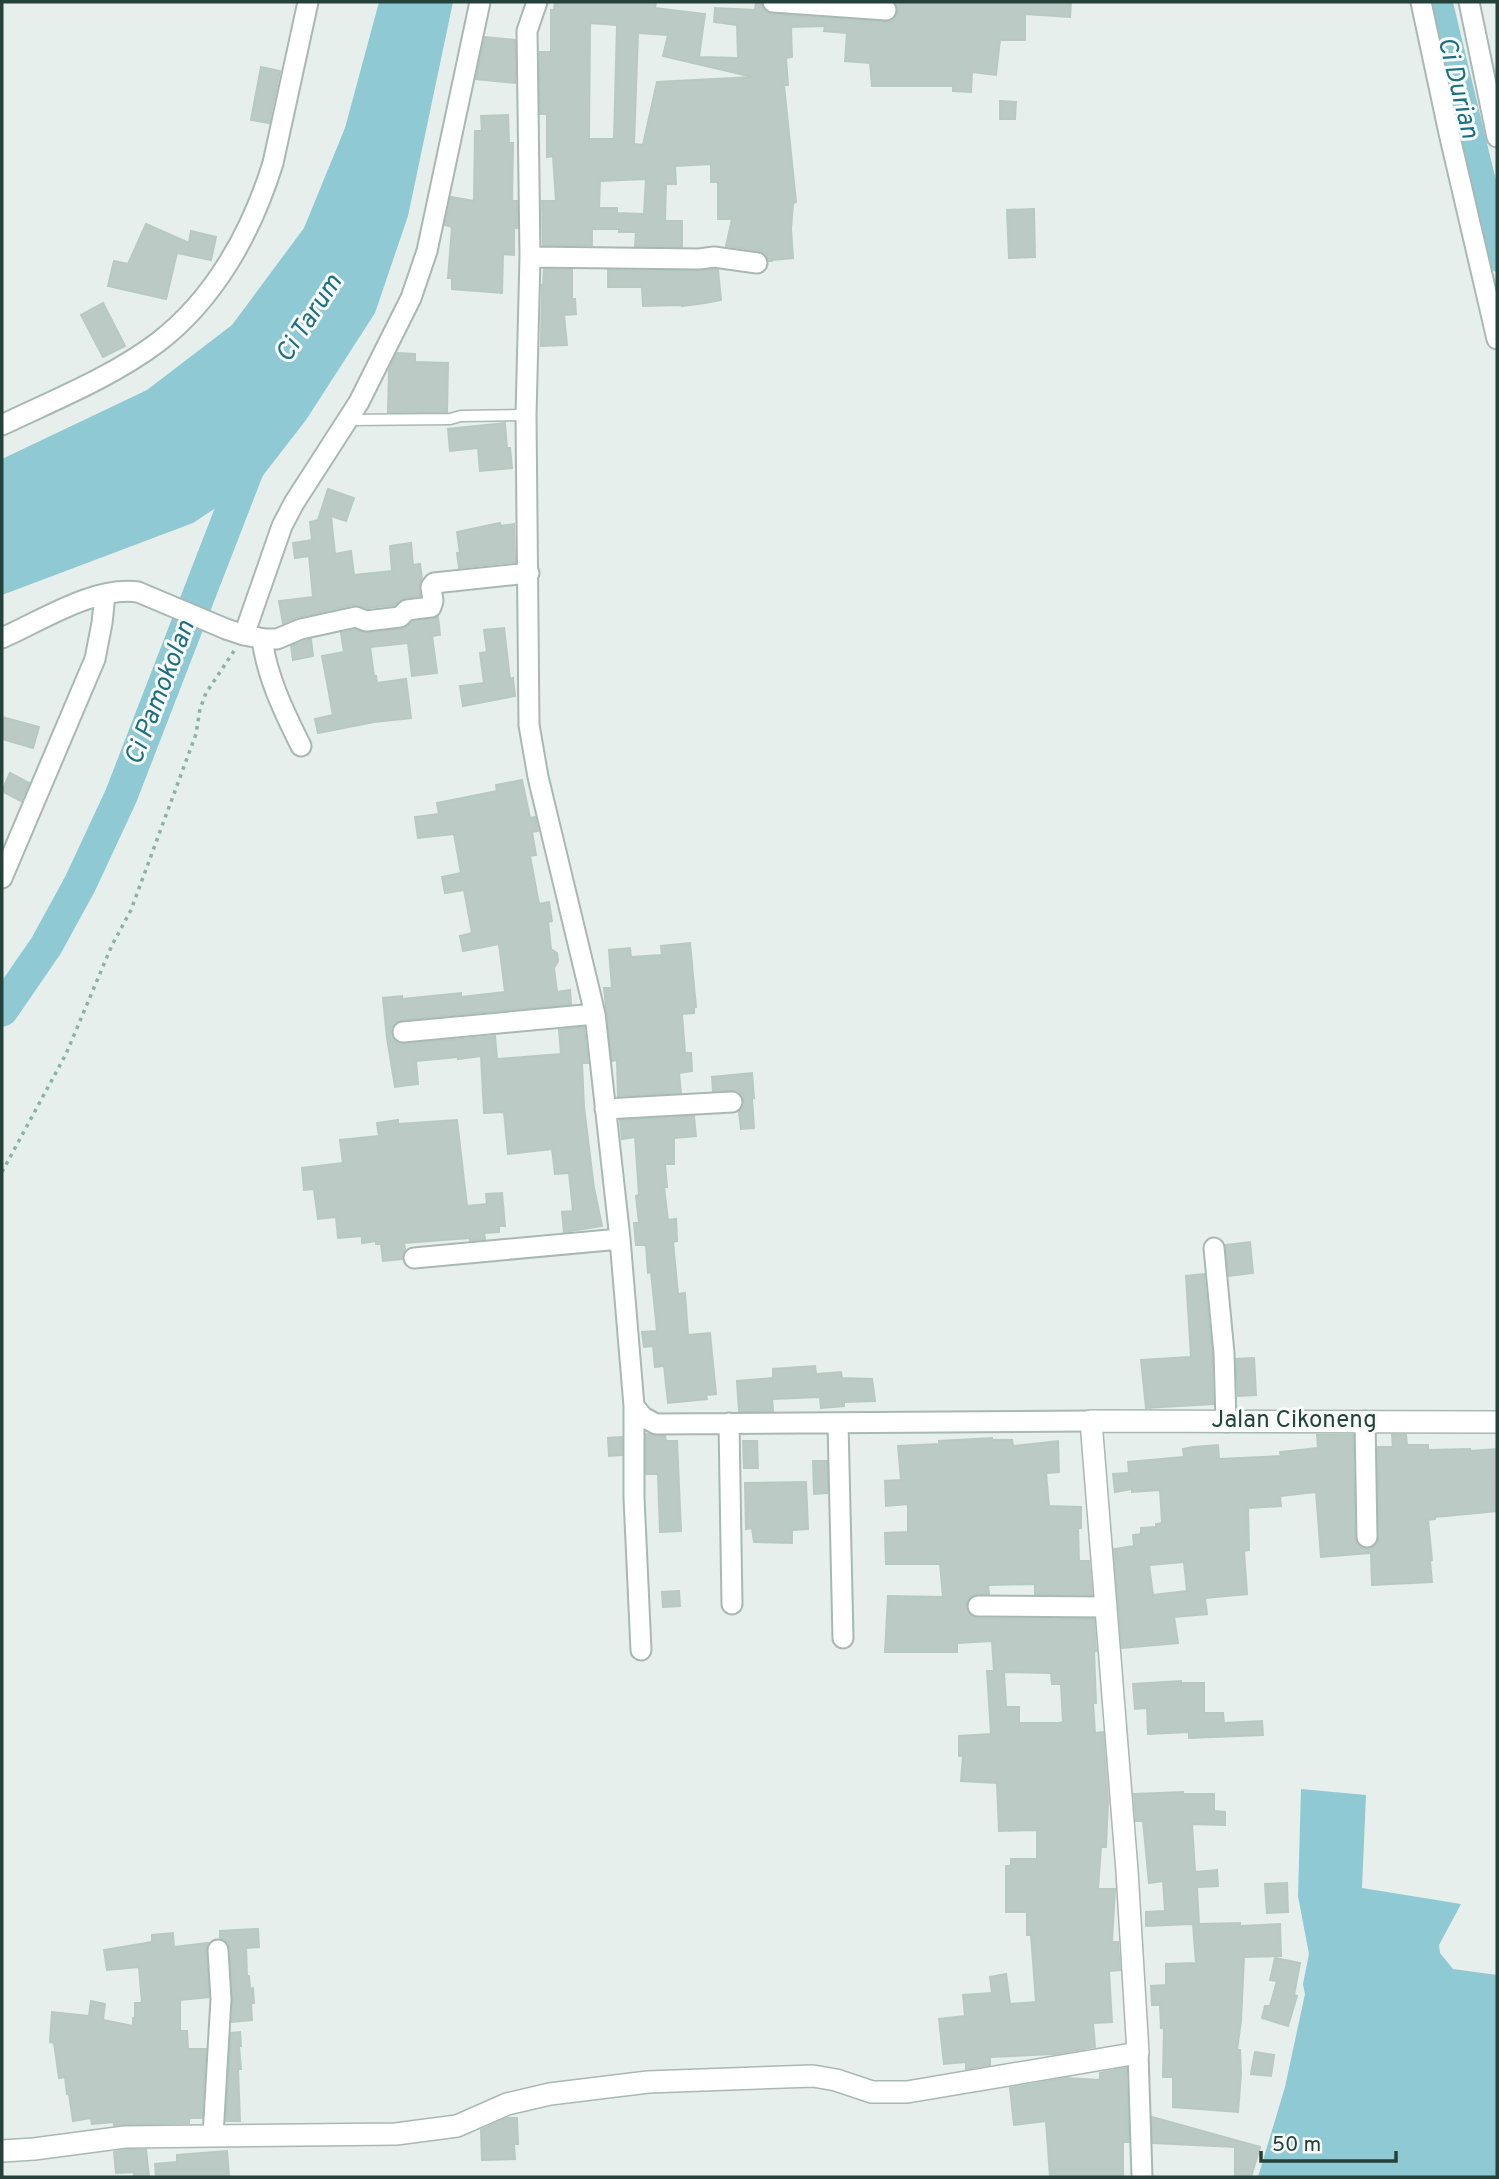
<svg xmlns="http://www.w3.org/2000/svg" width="1499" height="2179" font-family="Overpass,sans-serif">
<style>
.water{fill:#8ec9d4}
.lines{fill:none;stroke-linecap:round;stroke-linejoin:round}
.river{stroke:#8ec9d4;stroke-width:33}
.building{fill:#bbcac4;stroke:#b8c9c2;stroke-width:2;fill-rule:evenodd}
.service-casing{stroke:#a8b8b2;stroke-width:13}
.minor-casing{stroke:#a8b8b2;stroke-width:23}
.tertiary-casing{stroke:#a8b8b2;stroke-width:24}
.path{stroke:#86b3a5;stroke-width:3.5;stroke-dasharray:3.5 5;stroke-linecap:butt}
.service{stroke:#fff;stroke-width:10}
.minor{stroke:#fff;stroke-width:19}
.tertiary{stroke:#fff;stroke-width:21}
.labels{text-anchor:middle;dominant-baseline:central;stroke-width:6;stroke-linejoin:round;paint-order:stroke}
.street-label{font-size:24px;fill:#24423a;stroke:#f7fbf9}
.water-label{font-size:26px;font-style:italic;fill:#1c6f80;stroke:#f7fbf9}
</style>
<rect width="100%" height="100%" fill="#e6efeb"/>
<path class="water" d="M379,2H453L408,216L375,313L306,420L261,478L193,523L2,595V459L147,390L232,325L304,228L345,128Z
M1301,1789L1366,1795L1362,1888L1461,1904L1439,1945L1440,1953L1453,1969L1497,1975V2177H1258L1285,2087L1305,1994L1303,1984L1309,1954L1298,1896Z"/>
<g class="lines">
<path class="river" d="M1436,2L1497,255
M2,1010L46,946L80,884L121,796L255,450"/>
</g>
<path class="building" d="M555,2H656L655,8L705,14L699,57L738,58L737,25L714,22L715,8L755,10L756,2H761L766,12L772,14L885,22L892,21L896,16L898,10L895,2H1071L1070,17L1025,14V40H1000L996,75L972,72L971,92L953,91V86H872L870,63L845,61L847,33L824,31L825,26L791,27L792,57L786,58L788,85H784L796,202L793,203L791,229L793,258L772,260V261H769L765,254L759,251L726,246L732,219H718V182H711V164L675,166L676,184H666L665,221H682V247L635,246L636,232H619V229H592V245H543L542,201H556L553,156L547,157V114H540V52H551V10H554ZM590,23L617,25L614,139H589ZM638,33L668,35L663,56L753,77L657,82L643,145L634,144ZM646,179L644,214L617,213V208H599L600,181Z
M485,37L515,40V83L476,79Z
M261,67L280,71L269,123L251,120Z
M1000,101L1016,102L1015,119H1000Z
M508,115L509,143H513L512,201H517V228H514V255L503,254L502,293L452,289V278H448L452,227L445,225L451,197L474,201L475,131H482L481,116Z
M1034,209L1035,257L1009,258L1007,210Z
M146,224L189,243L191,231L216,237L211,260L177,253L166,299L108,286L114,261L128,264Z
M544,269L572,270V299H575L576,314L564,315L567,345L541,346L542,285H543Z
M714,269L718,270L721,300L705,303L682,306V305L643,306L642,287H608V270L699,271Z
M103,303L125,346L103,357L81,315Z
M397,353L415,354V362L448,363L447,412H388L389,370Z
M505,423L507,448H510L512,468L480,471L478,448L450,451L448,429Z
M328,489L354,498L346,521L331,516L335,554L351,551L354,575L392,571L390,546L411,543L413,565L420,564L422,579L419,584L420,596L405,598L394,605L368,608L353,605L298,617L283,623L279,601L313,597L309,556L295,558L293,543L312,540L310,522L318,520Z
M500,523L501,526L514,524L515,562L459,568L457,553H460L457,532Z
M438,617L440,635L432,636L437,673L412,676L408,643L370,647L374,676H376L377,683L406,679L411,718L374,722L318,733L315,719L333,715L322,656L344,652L341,633L355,630L367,633L401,629L413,622Z
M504,628L510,679L513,678L515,696L463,706L460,686L484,683L480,653L487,652L484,630Z
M311,639L313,656L293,660L291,646Z
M2,717L39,727L33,748L2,739Z
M10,773L29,783L21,801L2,791Z
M522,780L530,818L535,817L538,831L532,832L536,855L530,856L539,904L549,902L552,921L548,922L551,949L557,953L558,961L554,968L557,992L570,990L571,1004L402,1020L392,1026L391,1034L397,1043L404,1044L495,1036L497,1059L561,1054L559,1030L584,1027L588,1063H582L584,1107L594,1188L602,1226L564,1232L562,1212L573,1211L569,1173L555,1174L552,1149L508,1154L504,1112L484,1113L481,1056L458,1059V1057L416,1061L418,1084L395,1087L387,1038L383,998L402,996V999L461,993V997L505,992L499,944L463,951L460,936L472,933L464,890L445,893L442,877L461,873L454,834L418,838L415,817L439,814L437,803L497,791L496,785Z
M690,943L696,1007H694V1013L682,1014L685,1053H691L692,1071L679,1073L681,1093L618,1096L617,1060L612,1061L604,988H612L609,950L630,948L631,957L662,955L661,946Z
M752,1073L754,1098H752L754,1128L741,1129L739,1112L744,1102L743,1096L738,1091L732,1090L713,1091L712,1077Z
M694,1116L696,1136L674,1138V1164H665L667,1187H664L668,1220L676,1219L677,1241L673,1242L678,1294L685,1293L688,1335L710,1333L716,1394L706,1395L707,1399L668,1403L664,1366L655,1367L653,1346L644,1347L642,1332L657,1331L651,1272L648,1273L646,1245H636L634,1223H639L636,1196L639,1195L635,1137L622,1139L620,1120Z
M398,1120V1124L457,1120L467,1206L487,1204L486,1194L502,1193L505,1226H499V1232L484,1233L485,1239L470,1241V1238L404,1243L405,1250L402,1259L383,1261L381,1244H376V1241L362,1243V1236L338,1238L336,1217L318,1219L314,1189L304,1190L302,1168L343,1163L340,1140L379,1136L377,1123Z
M1250,1242L1253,1273L1229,1276L1225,1245Z
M1204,1274L1212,1354L1213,1404L1146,1408L1141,1360L1191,1357L1186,1276Z
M1254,1358L1256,1395L1238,1396L1236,1359Z
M815,1366L816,1374L841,1372L842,1378L872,1379L875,1401L844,1402V1406L821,1408L820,1397L772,1399L773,1411H739L737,1381L773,1378V1369Z
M646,1434L665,1436L666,1441H677L681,1531L660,1532L658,1474H646Z
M1317,1435H1353L1355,1537L1357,1544L1362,1548H1373L1378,1542V1447H1393L1392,1435H1406L1407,1445H1428V1450L1470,1449V1451L1497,1449V1480H1495L1497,1511L1435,1517V1519L1428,1520L1432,1560L1430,1561L1432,1582L1372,1585L1371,1553L1321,1557L1316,1492L1280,1496L1281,1506L1248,1508L1249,1550L1244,1551L1247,1594L1205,1598L1207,1614L1174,1617L1178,1643L1122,1648L1114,1549L1134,1546L1133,1535L1141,1534V1528L1156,1527V1524L1162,1523L1160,1490L1132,1492V1489L1115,1492L1113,1474L1129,1473L1128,1462L1184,1457L1183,1449L1193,1447L1218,1445L1219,1459L1281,1456L1280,1452L1318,1448ZM1184,1562L1187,1591L1153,1595L1149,1565Z
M622,1437V1455L609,1456L608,1438Z
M992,1438V1440H1012L1013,1446L1058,1441L1059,1472L1046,1473L1049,1506L1081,1507V1528H1078L1079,1561H1089L1092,1595L1035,1594V1584L988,1585L989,1594L973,1595L968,1599L966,1607L971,1616L978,1618L1094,1619L1096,1651L1094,1652L1096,1703H1093L1095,1733L1103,1732L1108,1802L1106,1847H1101L1098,1889H1115L1112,1942H1118L1120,1970L1109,1971L1112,2022L1093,2023L1095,2047L1055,2054L990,2057V2065L966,2069V2062L944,2064L939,2019L965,2016L963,1995L992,1993L990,1977L1006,1974L1010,2004L1036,2002L1031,1935H1027V1912H1006V1866H1011V1859H1037V1830L999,1831L997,1783L961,1781L963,1756H959V1736L991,1734L987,1671H994L992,1641L957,1643V1652H885L888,1596L943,1597L940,1564H886L885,1533L908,1532V1504L886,1506L885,1481L901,1480L898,1446L939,1444V1441ZM1004,1672L1051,1673L1052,1684H1061L1063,1722L1059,1723H1019V1707H1006Z
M743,1441H757L758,1468H744Z
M813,1461H827V1493L814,1494Z
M806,1482L808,1529L792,1530V1543L754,1542L752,1528L746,1529L745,1483Z
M679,1591L680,1606L663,1607L662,1592Z
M1181,1681V1683H1204V1713H1223L1224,1723L1262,1721L1263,1735L1189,1738V1732L1148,1734L1147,1708L1135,1709L1133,1684Z
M1183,1792V1794H1214V1811L1225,1812V1825L1192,1824L1195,1872L1217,1870L1218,1886L1197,1887L1199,1924L1240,1923V1926L1280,1924L1281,1956L1244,1957L1241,2021L1237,2050H1240L1241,2074L1238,2112L1173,2107V2077H1163L1164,2028H1161L1160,2005H1152L1151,1986L1166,1985V1964L1196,1963L1193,1924L1146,1926V1912L1165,1911L1163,1881L1149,1883L1143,1821H1136L1134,1794Z
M1287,1883L1288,1912L1267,1913L1265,1884Z
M258,1929L259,1947L246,1948L247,1976H249L250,1989L253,1988L254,2003H251L252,2020L232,2022L233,1998L230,1949L228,1943L220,1938V1931Z
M173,1933L174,1947L208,1943L206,1951L209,1997L180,2000V2031H187L188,2049H206L202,2118H189V2123L114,2125V2122L92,2124L91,2118L73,2121L69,2094H67L65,2077L59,2078L54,2043L50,2042L52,2012L89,2016L91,2001L105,2004L103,2020L133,2026V2018H135V2003H142L139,1967L107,1970L104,1950L152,1942V1935Z
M1275,1958L1300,1963L1294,1995L1297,1996L1288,2026L1262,2018L1265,2006H1270L1277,1981L1270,1980Z
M240,2032L241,2046H239L241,2069H238L240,2121H226L231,2033Z
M1255,2052L1274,2055L1271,2076L1251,2074Z
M1126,2068L1129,2142H1123V2177H1050L1046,2121L1014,2125L1010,2088L1066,2078L1100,2080V2073Z
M1152,2117L1260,2147L1251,2177H1235V2147L1153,2143Z
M507,2118H517L518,2144H514L515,2159L482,2160L481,2130Z
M126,2150H146L149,2176L134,2177V2172L116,2173L114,2152Z
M227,2151L229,2177H156L155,2164L177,2162V2155Z"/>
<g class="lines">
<defs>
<path id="service" d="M349,420L450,419L461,416L526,415"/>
<path id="minor" d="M537,2L527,31L530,257L526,415L529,725L538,777L595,1014L620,1239L634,1406L643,1417L656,1424L1091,1421
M773,2L886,10
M1421,2L1449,133L1497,339
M1469,2L1497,137
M530,257L699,259L714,257L757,263
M2,425C54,400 110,378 157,343C215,299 252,231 273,163L308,2
M244,635L265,639H277L301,629L356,617L366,621L400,617L407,610L431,607L433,601L431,587L434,583L529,573
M2,638C41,621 94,586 138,592L226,629L244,635L282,526L294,503L359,402L411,298L427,251L480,2
M262,639C267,677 284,712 301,746
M2,878L95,659L102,623L105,595
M403,1032L595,1014
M605,1109L732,1102
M1214,1248L1224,1353L1226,1422
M414,1258L620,1239
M634,1406V1498L641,1650
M1365,1421L1367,1537
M729,1423L732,1604
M838,1423L843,1638
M978,1606L1104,1607
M1138,2053L1142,2177
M213,2136L221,1999L218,1950"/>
<path id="tertiary" d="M2,2151L34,2149L125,2137L396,2134L457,2126L507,2104L550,2094L648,2082L813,2076L836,2080L872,2092H907L1138,2053L1127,1871L1091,1421L1497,1422"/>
</defs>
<use href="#service" class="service-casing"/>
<use href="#minor" class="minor-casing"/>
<use href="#tertiary" class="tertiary-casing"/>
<path class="path" d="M2,1172L66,1054L112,945L131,910L196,734L200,709L206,693L234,651"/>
<use href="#service" class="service"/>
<use href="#minor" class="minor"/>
<use href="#tertiary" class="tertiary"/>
</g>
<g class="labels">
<g class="street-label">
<text x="1294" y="1421">Jalan Cikoneng</text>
</g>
<g class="water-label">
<text transform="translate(1457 88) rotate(76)">Ci Durian</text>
<text transform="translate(310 319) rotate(-57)">Ci Tarum</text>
<text transform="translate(161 693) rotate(-69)">Ci Pamokolan</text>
</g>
</g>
<rect width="1499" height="2179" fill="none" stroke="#24423a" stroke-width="7"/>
<path d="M1261 2151v10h135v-10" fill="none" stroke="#24423a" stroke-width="3.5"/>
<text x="1272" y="2151" font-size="21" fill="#24423a" stroke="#f7fbf9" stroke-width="5" paint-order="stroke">50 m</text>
</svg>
